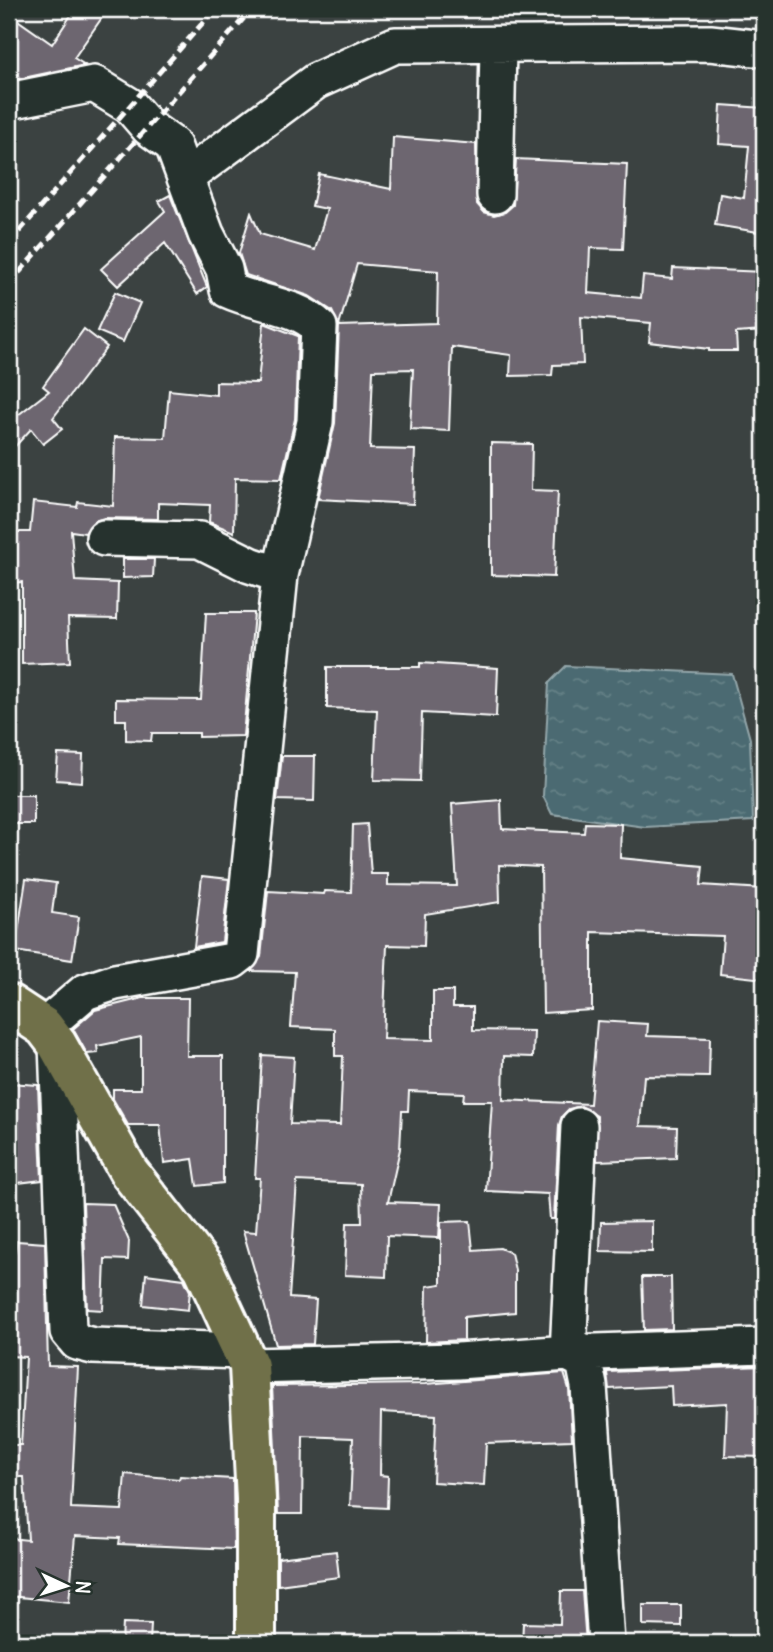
<svg xmlns="http://www.w3.org/2000/svg" width="773" height="1652" font-family="Delius,sans-serif">
<style>
.water{fill:url(#water-ripples);stroke:#93a6aa;stroke-width:2}
.building{fill:#6d666f;stroke:#fff;stroke-width:2}
.lines{fill:none;stroke-linecap:round;stroke-linejoin:round}
.minor-casing{stroke:#fff;stroke-width:40}
.major-casing{stroke:#fff;stroke-width:44}
.minor{stroke:#26332d;stroke-width:35}
.major{stroke:#70704a;stroke-width:38}
.rail{stroke:#fff;stroke-width:5;stroke-dasharray:10 5;stroke-linecap:butt}
</style>
<defs>
<pattern id="water-ripples" width="26" height="14" patternUnits="userSpaceOnUse" patternTransform="scale(1.75)"><rect width="26" height="14" fill="#4b6b72"/><path d="M2 4q2-2 4 0t4 0M15 11q2-2 4 0t4 0" fill="none" stroke="#668187"/></pattern>
</defs>
<rect width="100%" height="100%" fill="#3b4241"/>
<filter id="ink" filterUnits="userSpaceOnUse"><feTurbulence type="fractalNoise" baseFrequency=".0143" numOctaves="2"/><feDisplacementMap in="SourceGraphic" scale="14" xChannelSelector="R" yChannelSelector="G"/><feConvolveMatrix kernelMatrix="1 2 1 2 8 2 1 2 1" color-interpolation-filters="sRGB"/></filter>
<g filter="url(#ink)">
<path class="water" d="M566,666L732,674L750,739L753,821L645,827L552,814L543,796L549,683Z"/>
<path class="building" d="M75,9H108L74,58L85,65L9,81V14L52,44Z
M721,105L764,108V233L715,225L720,194L744,198L749,146L719,144Z
M393,137L476,144L477,204L484,212L494,215L505,212L513,205L516,159L627,164L623,249L590,248L588,293L641,298L643,276L672,279L673,268L764,272V331L736,333L737,351H709V349L649,342L651,323L581,317L583,364L553,365L552,375L510,376L511,355L452,347L449,431L410,429L413,369L373,370L370,449L415,450L413,504L318,499L335,423L339,326L437,323L438,271L357,264L339,326L332,311L309,296L246,275L239,253L251,213L260,234L315,250L327,209L312,206L319,174L391,189Z
M170,195L207,287L197,294L165,243L118,286L101,269L165,211L159,201Z
M115,292L140,303L123,342L97,331Z
M264,323L298,336L295,419L281,479L235,478L234,532L209,522L210,505L158,503V519L104,518L94,521L85,533L71,531L75,581L118,583L117,619L68,618L70,662L22,664V582L9,583V538L14,532H30L33,502L77,507L78,502L113,506L115,437L165,438L169,390L216,395V382L258,383Z
M84,329L107,347L53,418L62,429L43,444L31,429L9,453V422L49,391L43,386Z
M491,443L532,444L531,490L558,491L554,577L491,575Z
M123,559H154L153,577L123,578Z
M206,613H254L243,736L199,737V733H152L151,741L126,740V720H116V699L201,700Z
M420,663L498,668L496,717L422,713L420,781L374,780L377,710L327,708V667H420Z
M58,754L83,755L82,782L56,780Z
M282,756H315L314,801L277,800Z
M9,795H34V824H9Z
M501,800L502,829L584,833L585,823L621,824L620,858L703,866L701,885L764,889V979L720,974L723,936L592,932V1010L543,1013L541,867L499,865L500,902L425,914L424,946L387,945L383,1039L433,1040V991H453V1007H473V1030L534,1031L533,1057L504,1056L503,1100L590,1104L597,1021L648,1024L647,1036L710,1038L709,1077L644,1076L640,1126L677,1127L676,1158L597,1161V1116L581,1106L569,1109L562,1116L559,1125L554,1219H550L548,1194L486,1191L492,1101H463L464,1093L409,1091L408,1111H402L400,1149L388,1202L441,1204L439,1238L387,1236L386,1277L345,1275L347,1223H362L361,1184L297,1181L289,1298L316,1300L313,1344L276,1345L243,1231L256,1232L260,1178H255L262,1055L294,1057L290,1124L340,1125L343,1056H335V1029L291,1027L295,972L251,971L261,957L268,891L324,894L325,891L351,892L353,825L367,824L371,874H388V885L457,886L452,804Z
M202,876L229,879L222,942L194,947Z
M26,879L56,883L52,913L79,917L72,960L15,951Z
M143,998H188L187,1056H223V1183L197,1186L193,1159L164,1163L160,1125H128L113,1099V1089H141V1037L97,1046L98,1053L87,1054L73,1029L95,1010Z
M9,1083L38,1085L42,1180L9,1184Z
M83,1203L113,1204L129,1241L128,1260L105,1259L103,1310L87,1309Z
M470,1221L473,1250L500,1248L511,1253L515,1270V1312L464,1317V1340L426,1342L427,1286L441,1284V1222Z
M652,1221V1252L600,1251L601,1222Z
M17,1241L45,1243L48,1366L78,1367L71,1508L122,1510L125,1474L179,1479L180,1476L233,1479L234,1549L119,1544L120,1538L75,1536L69,1602L9,1596V1538L28,1540L24,1477H9V1445H21L26,1357L9,1356V1251L15,1252Z
M146,1274L184,1279L190,1291L188,1310L143,1305Z
M642,1277H671L672,1329L644,1330Z
M764,1366V1457L725,1456L727,1403L672,1406L671,1386L609,1389L607,1372Z
M564,1373L569,1389L572,1440L486,1443L484,1485L433,1482L436,1415L381,1412L380,1475L388,1476L387,1508L350,1506L353,1438L303,1436L302,1514H278L272,1386L425,1384Z
M336,1551L339,1577L278,1585V1558Z
M561,1591H582L586,1643H522L523,1623L560,1624Z
M643,1605H681V1626L643,1625Z
M123,1623L151,1624L150,1643H122Z"/>
<g class="lines">
<defs>
<path id="minor" d="M9,101L94,84L130,106L149,128L173,145L206,234L224,269L228,290C258,304 295,304 319,327L315,422L280,575L241,954L232,961L115,982L85,992L44,1027
M185,178L316,81L395,45L710,43L764,49
M495,195L498,46
M104,538L200,540L250,565L280,575
M57,1044L68,1331L77,1342L93,1346L242,1351
M579,1126L568,1353L764,1346
M249,1366L458,1361L568,1353L584,1361L589,1386L606,1643"/>
<path id="major" d="M9,1004L44,1027L57,1044L129,1172L203,1267L249,1366L256,1499V1643"/>
</defs>
<use href="#minor" class="minor-casing"/>
<use href="#major" class="major-casing"/>
<use href="#minor" class="minor"/>
<use href="#major" class="major"/>
<path class="rail" d="M9,243L215,9
M9,284L252,9"/>
</g>
</g>
<rect width="773" height="1652" fill="none" stroke="#26332d" stroke-width="35"/>
<rect x="18" y="18" width="738" height="1617" fill="none" stroke="#fff" stroke-width="2.5" filter="url(#ink)"/>
<g transform="translate(66 1586) rotate(94)" stroke="#26332d" stroke-width="5" paint-order="stroke">
<path d="M0-5L12 26L0 18L-12 26Z" fill="#ffffff"/>
<text y="-10" font-size="19" font-weight="bold" text-anchor="middle" fill="#ffffff">N</text>
</g>
</svg>
